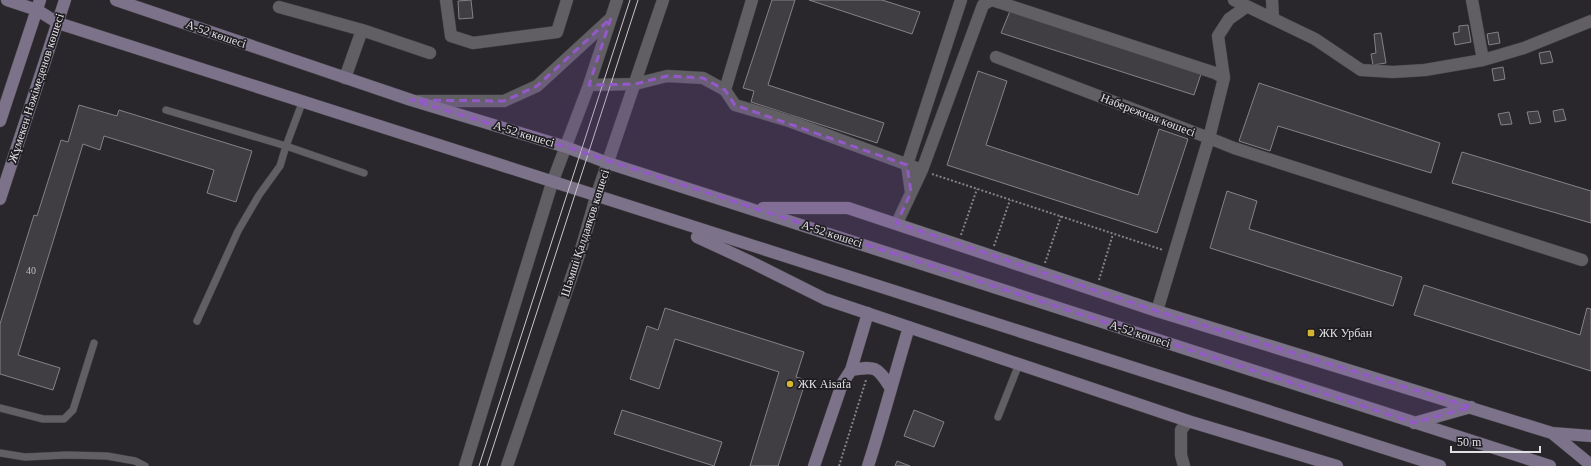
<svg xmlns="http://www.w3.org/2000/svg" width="1591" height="466" font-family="Georgia,serif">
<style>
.building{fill:#403e43;stroke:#848287}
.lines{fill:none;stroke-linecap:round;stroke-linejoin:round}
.lane-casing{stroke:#434246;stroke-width:8}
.street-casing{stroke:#434246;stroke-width:13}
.secondary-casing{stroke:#434246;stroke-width:13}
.path{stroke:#858387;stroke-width:2;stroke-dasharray:2 2;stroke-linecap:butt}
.lane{stroke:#615f64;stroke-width:7}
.street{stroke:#615f64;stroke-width:12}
.secondary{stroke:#7c728a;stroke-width:12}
.tram{stroke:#c9c7cb;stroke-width:1}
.marked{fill:#9459c8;fill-opacity:0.2;stroke:#9459c8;stroke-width:3;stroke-dasharray:8 5;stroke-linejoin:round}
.poi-dot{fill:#d6b534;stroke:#1f1d21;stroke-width:1.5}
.labels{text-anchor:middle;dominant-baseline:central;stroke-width:3.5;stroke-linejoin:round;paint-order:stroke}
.number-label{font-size:10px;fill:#b9b8bb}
.street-label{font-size:12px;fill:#e1e0e3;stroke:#1f1d21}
.poi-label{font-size:12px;fill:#e1e0e3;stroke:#1f1d21;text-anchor:start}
</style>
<rect width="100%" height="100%" fill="#29272b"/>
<path class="building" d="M471,0L473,18L459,19L458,1Z
M772,0H795L768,85L884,123L877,143L751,102L754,91L743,88Z
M809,0H882L920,12L912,34Z
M1010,11L1201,74L1194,95L1001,33Z
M1468,25L1471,42L1455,45L1453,33L1459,32V26Z
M1498,32L1500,43L1489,45L1487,34Z
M1381,33L1386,63L1373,65L1371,54L1376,53L1374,34Z
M1550,51L1553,62L1541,64L1539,53Z
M1503,67L1505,79L1494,81L1492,69Z
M978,71L1007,81L986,145L1138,195L1159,129L1188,139L1157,233L947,165Z
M1259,83L1440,143L1431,173L1278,126L1270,151L1239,141Z
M79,105L117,116L119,110L252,151L236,202L207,193L214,170L104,136L100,150L83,144L18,355L60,368L53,390L0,374V324L34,215L37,216L61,140L68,142Z
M1563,109L1566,120L1555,122L1553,111Z
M1538,111L1541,122L1530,124L1527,112Z
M1509,112L1512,124L1501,125L1498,114Z
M1462,152L1591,191V223L1452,183Z
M1227,191L1257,201L1249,229L1402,277L1393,306L1210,248Z
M1424,285L1580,335L1587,308L1591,309V371L1414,315Z
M665,308L804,352L796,377L806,380L778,466H750L779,372L675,339L659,389L630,379L647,326L658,330Z
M622,410L722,442L714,466L614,434Z
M914,410L944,422L934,447L904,436Z
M897,461L910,466H895Z"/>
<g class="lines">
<defs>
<path id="lane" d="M166,110L286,146L302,103
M197,321L238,231L259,195L280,166L286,146L364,173
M0,408L43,419H64L73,410L94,343
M998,417L1019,364
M0,453L25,457L67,455L107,456L135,461L145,466"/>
<path id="street" d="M446,0L451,36L473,43L557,32L567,0
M992,0L1215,73L1224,78
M1234,0L1315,39L1361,70L1393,72L1425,70L1483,60L1524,48L1591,21
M1272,0L1273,18
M1472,0L1483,60
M279,7L362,30L345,78
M362,30L430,53
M996,57L1209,138L1224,78L1218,36L1229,19L1246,7
M589,85L635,84L667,76L703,78L725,90L735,105L789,121L922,170L897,223
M725,90L752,0
M418,101H504L537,86L610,19
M922,170L983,5L991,0
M911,192L907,165L961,0
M1157,311L1209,138L1234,148L1582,260
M465,466L552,183L589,85L617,0
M507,466L582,246L596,197L663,0
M1184,466L1181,455V430L1188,421"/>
<path id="secondary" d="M7,0L37,10L58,23C517,173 978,320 1440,466
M116,0L411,100L566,147L608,163L1550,466
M0,121L40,0
M0,199L65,0
M763,208H848L1157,311L1552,433L1591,436
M697,237L751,262L825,299L1188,421L1337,466
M851,370C875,366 877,366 890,387
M1414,423L1471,407
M1552,433L1591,465
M814,466L842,384L851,370L868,313
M868,466C883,420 895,373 909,327"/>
</defs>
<use href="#lane" class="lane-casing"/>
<use href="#street" class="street-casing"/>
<use href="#secondary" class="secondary-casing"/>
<path class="path" d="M932,174L1163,250
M961,235L977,189
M994,246L1010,200
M1045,263L1061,216
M1099,280L1113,234
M839,466L866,380"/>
<use href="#lane" class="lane"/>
<use href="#street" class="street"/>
<use href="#secondary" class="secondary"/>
<path class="tram" d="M479,466L630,0
M487,466L638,0"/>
</g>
<path class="marked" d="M611,18L589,85L635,84L667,76L703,78L725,90L735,105L907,165L911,192L897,223L1157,311L1471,407L1414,423L566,147L411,100L504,101L537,86Z"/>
<g class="poi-dot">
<rect x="1307" y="329" width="8" height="8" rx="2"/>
<circle cx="790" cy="384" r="4"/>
</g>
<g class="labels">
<g class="number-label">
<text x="31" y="270">40</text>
</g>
<g class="street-label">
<text transform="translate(216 34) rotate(19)">А-52 көшесі</text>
<text transform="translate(36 88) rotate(-72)">Жұмекен Нәжімеденов көшесі</text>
<text transform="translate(1148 115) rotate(21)">Набережная көшесі</text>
<text transform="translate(524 134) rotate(17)">А-52 көшесі</text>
<text transform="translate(585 233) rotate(-72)">Шәмші Қалдаяқов көшесі</text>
<text transform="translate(832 234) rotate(18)">А-52 көшесі</text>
<text transform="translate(1140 334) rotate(18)">А-52 көшесі</text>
</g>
<g class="poi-label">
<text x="1319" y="333">ЖК Урбан</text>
<text x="798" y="384">ЖК Aisafa</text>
</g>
</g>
<path d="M1451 446v6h89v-6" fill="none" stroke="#e1e0e3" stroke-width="2"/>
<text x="1457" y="446" font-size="12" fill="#e1e0e3" stroke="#1f1d21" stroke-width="3" paint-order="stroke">50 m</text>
</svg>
